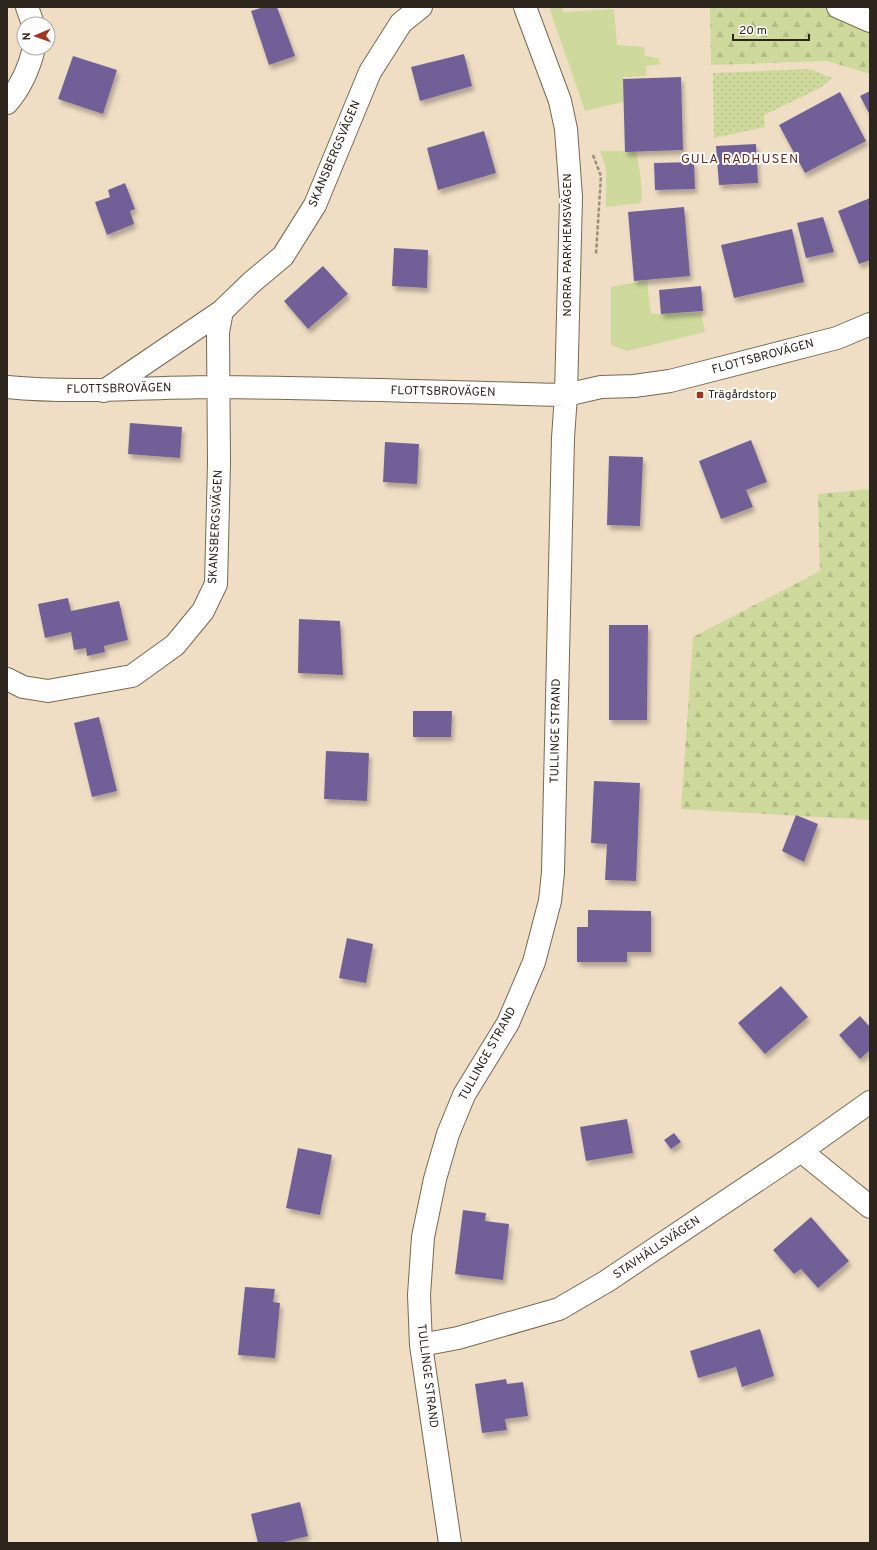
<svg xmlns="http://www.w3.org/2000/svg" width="877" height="1550" font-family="Overpass,sans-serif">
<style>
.green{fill:#cdda9b}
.forest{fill:url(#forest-firs)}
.park{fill:url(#park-dots)}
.building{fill:#716198;filter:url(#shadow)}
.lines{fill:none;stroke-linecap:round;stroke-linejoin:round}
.street-casing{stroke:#786851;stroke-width:24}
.path{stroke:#9b8e7b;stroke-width:2.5;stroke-dasharray:4 2;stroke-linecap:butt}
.street{stroke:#fff;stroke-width:22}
.poi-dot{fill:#a0371d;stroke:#fff;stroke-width:1.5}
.labels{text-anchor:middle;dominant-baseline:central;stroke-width:4;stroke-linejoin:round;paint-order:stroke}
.street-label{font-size:12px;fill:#2c261c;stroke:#fff}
.poi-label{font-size:12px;fill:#2c261c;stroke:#fff;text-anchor:start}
.neighbourhood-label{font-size:13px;letter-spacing:1px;fill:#6b2818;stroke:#fff}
</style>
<defs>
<pattern id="forest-firs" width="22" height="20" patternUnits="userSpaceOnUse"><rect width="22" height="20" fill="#cdda9b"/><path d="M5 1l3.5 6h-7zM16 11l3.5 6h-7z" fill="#b0bb85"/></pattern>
<pattern id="park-dots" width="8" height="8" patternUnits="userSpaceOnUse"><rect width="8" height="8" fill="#cdda9b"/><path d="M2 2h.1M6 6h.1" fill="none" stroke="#b0bb85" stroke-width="1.8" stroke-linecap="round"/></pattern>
<filter id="shadow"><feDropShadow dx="2.5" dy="4.5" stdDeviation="2" flood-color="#0004"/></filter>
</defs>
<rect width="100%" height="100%" fill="#f0dec4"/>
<path class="green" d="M551,7H563V12L614,9L617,45L644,47L645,56L658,58L661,64L646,66L647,76L623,77V102L585,111L550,10Z
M600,151H637C638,169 644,185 641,203L606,207V168Z
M647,280L651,314L701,313L705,332L627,351L611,345V287Z"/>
<path class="forest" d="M710,7H848L870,15V74L827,61L711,65Z
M870,489V820L681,809L693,637L820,571L818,494Z"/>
<path class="park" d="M810,69L832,78L820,88L764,115L765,127L714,138L713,73Z"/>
<path class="building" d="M264,7H277L295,56L269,65L251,11Z
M464,54L472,86L420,101L411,67Z
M73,56L117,70L103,114L58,99Z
M681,77L683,150L625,152L623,79Z
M870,91V115L860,96Z
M840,92L866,141L805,173L779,125Z
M484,131L496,173L438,190L427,148Z
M756,144L758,183L719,185L716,146Z
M694,162L695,189L655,190L654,163Z
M125,183L135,209L130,211L134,224L107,235L95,202L110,197L108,190Z
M870,198V260L859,264L838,211Z
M684,207L690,276L634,281L628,212Z
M823,217L834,252L806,258L797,223Z
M792,229L804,282L734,298L721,245Z
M394,248L428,250L427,288L392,286Z
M323,266L348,294L308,329L284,301Z
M701,286L703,311L661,314L659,290Z
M130,423L182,427L180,458L128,454Z
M751,440L767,482L746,490L753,507L721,519L699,461Z
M385,442L419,444L417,484L383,482Z
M609,456L643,457L640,526L607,525Z
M68,598L71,611L119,601L128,640L104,646L105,652L87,656L86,648L74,650L71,632L45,638L38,604Z
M299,619L340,621L343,675L298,673Z
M609,625H648L647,720H609Z
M413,711H452L451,737H413Z
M99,717L117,791L92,797L74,723Z
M326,751L369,753L367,801L324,799Z
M594,781L640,783L636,881L605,880L607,844L591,843Z
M796,815L818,824L804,862L782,851Z
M588,910L651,911V952H627V962H577V927H588Z
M347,938L373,944L366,983L339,978Z
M781,986L808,1017L765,1054L738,1023Z
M860,1016L870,1027V1050L860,1059L839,1035Z
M627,1119L633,1153L586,1161L580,1127Z
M674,1133L681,1142L671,1149L664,1140Z
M298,1148L332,1155L320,1215L286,1208Z
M463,1210L486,1213L485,1221L509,1224L503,1280L455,1274Z
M811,1217L849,1261L818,1288L801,1269L794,1274L773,1250Z
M245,1287L275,1289L273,1302L280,1303L275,1358L238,1355Z
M760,1329L774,1376L742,1387L736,1367L698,1378L690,1351Z
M506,1379L507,1384L523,1382L528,1416L505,1419L507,1430L482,1433L475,1384Z
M300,1502L308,1536L280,1543H258L251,1514Z"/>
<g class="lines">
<defs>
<path id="street" d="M27,7L33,24
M838,7L870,21
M7,103C21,87 29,69 34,48
M7,387C78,394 148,387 218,387C334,388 450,392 566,395L601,387L634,386L670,381L837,338L870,324
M104,391L222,311
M7,679L23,687L48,691L132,676L175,645L203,611L216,584L219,463L218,332L222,311L252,282L283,256L315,205L370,72L401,23L421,7
M801,1151L870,1207
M421,1345L458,1338L559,1309L607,1281L801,1151L870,1102
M450,1543L421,1345L419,1295L423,1237L435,1179L448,1134L464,1095L508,1023L534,962L550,901L553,872L563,438L566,395L571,197L566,129L560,101L525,7"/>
</defs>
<use href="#street" class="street-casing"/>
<path class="path" d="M593,155L601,176L596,254"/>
<use href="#street" class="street"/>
</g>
<rect class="poi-dot" x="696" y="391" width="8" height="8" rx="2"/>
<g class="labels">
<g class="street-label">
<text transform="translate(335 154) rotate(-67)">SKANSBERGSVÄGEN</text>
<text transform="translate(568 245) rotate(-90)">NORRA PARKHEMSVÄGEN</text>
<text transform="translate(763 357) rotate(-15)">FLOTTSBROVÄGEN</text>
<text transform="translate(119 389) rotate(-1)">FLOTTSBROVÄGEN</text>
<text transform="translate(443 392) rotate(1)">FLOTTSBROVÄGEN</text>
<text transform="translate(216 527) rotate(-87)">SKANSBERGSVÄGEN</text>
<text transform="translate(556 731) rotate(-89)">TULLINGE STRAND</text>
<text transform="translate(488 1054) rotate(-61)">TULLINGE STRAND</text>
<text transform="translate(657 1248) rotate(-34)">STAVHÄLLSVÄGEN</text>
<text transform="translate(427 1376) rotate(83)">TULLINGE STRAND</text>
</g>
<g class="poi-label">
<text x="708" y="395">Trägårdstorp</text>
</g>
<g class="neighbourhood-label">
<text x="740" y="160">GULA RADHUSEN</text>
</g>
</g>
<rect width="877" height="1550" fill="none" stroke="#2c261c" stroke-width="16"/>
<g transform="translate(36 36) rotate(268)"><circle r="19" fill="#ffffff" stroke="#aba8a4"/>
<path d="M0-3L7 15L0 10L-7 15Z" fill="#a0371d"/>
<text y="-6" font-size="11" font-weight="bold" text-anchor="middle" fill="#2c261c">N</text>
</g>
<path d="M733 34v6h76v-6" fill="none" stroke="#2c261c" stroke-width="2"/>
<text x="739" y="34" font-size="12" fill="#2c261c" stroke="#ffffff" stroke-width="3" paint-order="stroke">20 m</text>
</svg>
